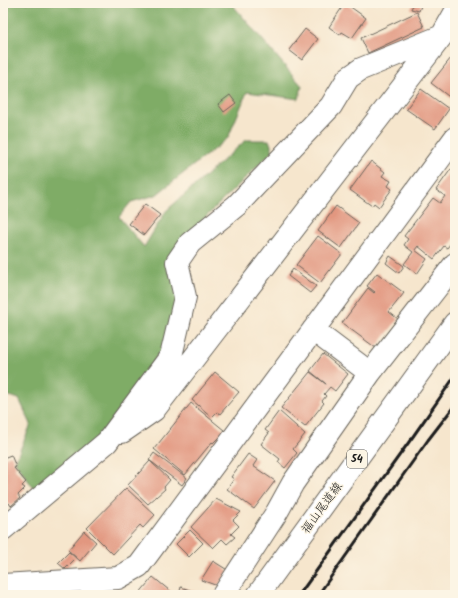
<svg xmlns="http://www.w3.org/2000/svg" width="458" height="598" font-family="Kalam,'Klee One',sans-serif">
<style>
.forest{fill:#7fac66;stroke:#4e6441}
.building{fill:#e29780}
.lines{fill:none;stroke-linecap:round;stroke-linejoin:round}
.minor-casing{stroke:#68635a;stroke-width:24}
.major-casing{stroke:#68635a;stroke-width:24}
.minor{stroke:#fff;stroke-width:22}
.major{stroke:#fff;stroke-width:22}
.rail{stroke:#1c1c1c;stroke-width:3}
.labels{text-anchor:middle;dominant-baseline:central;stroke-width:3;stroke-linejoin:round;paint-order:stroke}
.shield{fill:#fcf5e5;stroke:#5f5d58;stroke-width:1}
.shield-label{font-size:11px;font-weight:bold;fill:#1c1c1c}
.street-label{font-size:12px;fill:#1c1c1c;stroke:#fcf5e5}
</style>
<rect width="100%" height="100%" fill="#fcf5e5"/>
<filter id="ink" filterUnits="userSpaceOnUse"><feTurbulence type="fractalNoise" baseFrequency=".025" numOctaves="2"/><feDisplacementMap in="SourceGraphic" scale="8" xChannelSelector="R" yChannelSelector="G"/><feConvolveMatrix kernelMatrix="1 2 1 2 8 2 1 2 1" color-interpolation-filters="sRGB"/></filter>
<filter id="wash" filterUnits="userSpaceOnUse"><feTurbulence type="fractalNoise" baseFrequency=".012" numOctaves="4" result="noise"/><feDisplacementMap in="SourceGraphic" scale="16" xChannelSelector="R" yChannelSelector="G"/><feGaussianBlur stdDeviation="0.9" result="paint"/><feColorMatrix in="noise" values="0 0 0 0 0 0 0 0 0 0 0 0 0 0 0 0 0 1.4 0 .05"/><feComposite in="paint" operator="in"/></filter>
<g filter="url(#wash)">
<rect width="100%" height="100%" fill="#f6e6cd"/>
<path class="forest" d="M3,3H231L302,86L299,99L247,92L228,138L156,195L131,202L119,217L144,247L166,211L246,140H269L273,151L176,246L178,309L163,348L104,431L37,493L15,462L31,424L19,399L3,394Z"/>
<g id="blocks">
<path class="building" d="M345,3L366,18L352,38L342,32L340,35L329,27Z
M414,3H422L419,11L411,9Z
M417,12L424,27L368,53L361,38Z
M305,29L318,39L302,60L289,50Z
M455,53V96L452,99L431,83Z
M421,89L449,109L435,129L406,109Z
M230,95L236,103L224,112L218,104Z
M371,161L385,172L382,176L391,181L388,186L392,189L379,207L374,203L372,206L350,190Z
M451,169L455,172V238L447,248L444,246L434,259L418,246L415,250L427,259L417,274L404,264L413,252L404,245L408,239L404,236L433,198L440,203L445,196L436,190Z
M145,204L160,215L144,235L129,224Z
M336,206L359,223L341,248L318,231Z
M318,236L342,254L320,283L296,265Z
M390,256L404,266L399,273L386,263Z
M293,269L316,286L310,293L288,276Z
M377,273L404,293L389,312L398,319L376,348L342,323L368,288L374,293L375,292L367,286Z
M323,354L348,374L335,391L330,387L324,394L326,396L322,401L324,403L305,427L281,408L310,372L326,384L310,371Z
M215,372L239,392L220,414L217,412L212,417L192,400Z
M191,403L230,435L223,443L218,438L213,443L212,442L185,475L154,449Z
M279,411L305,434L293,449L297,453L285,468L278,462L280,459L261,444L269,433L265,430Z
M154,453L187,478L182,485L149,460Z
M248,454L257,460L253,466L275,481L254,509L227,489L234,479L231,477Z
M11,455L16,467L14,468L26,482L22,486L25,488L18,495L20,498L11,506L9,503L3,508V458Z
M150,461L170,480L164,487L165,489L148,504L128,485Z
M126,488L155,515L143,528L140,525L113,554L87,528Z
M216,499L241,512L233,520L239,526L231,534L235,537L227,544L222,539L213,548L191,527Z
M190,530L203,543L189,557L176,544Z
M84,531L96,542L80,561L68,550Z
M69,552L76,558L65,569L58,563Z
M213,561L229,571L218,586L201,580Z
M153,577L175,595H138Z
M181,587L204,595H179Z"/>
</g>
</g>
<g filter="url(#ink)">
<use href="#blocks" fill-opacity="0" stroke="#68635a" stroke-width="1"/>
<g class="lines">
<defs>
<path id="minor" d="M313,330L370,373
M122,432L154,410L441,37
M3,529L107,442L171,356L185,297L177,262L190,243L237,205L331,106L348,78L361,69L442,36L455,13
M3,585L118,578L139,566L455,138
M223,595L277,512L293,483L370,373L455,264"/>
<path id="major" d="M258,595L455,323"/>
</defs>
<use href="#minor" class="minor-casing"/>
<use href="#major" class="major-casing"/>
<use href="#minor" class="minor"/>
<use href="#major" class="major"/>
<path class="rail" d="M299,595L414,435L455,376
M318,595L428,440L455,405"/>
</g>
</g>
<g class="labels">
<rect class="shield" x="347" y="450" width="20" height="18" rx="3"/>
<g class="shield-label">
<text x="357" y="459">54</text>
</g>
<g class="street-label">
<text transform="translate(322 508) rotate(-54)">福山尾道線</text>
</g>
</g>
<rect width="458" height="598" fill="none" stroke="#fcf5e5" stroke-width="16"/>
</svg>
